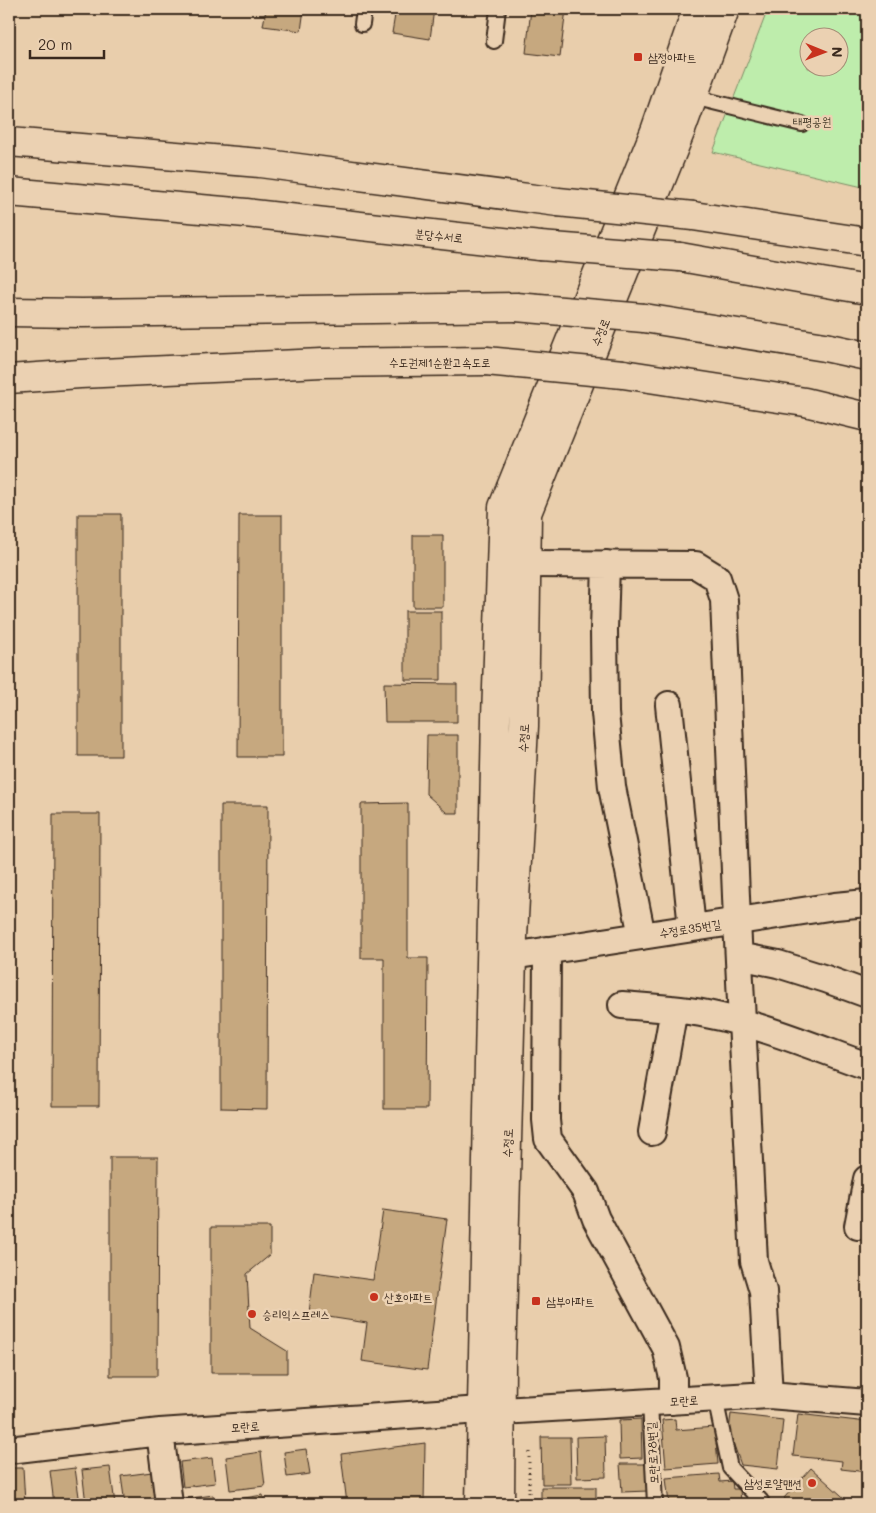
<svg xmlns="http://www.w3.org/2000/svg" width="876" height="1513" font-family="Mali,'Poor Story',sans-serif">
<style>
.green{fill:#beedac;stroke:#7c8c65;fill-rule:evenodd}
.building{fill:#c6a87f;stroke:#3b2a1e}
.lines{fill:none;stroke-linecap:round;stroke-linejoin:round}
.lane-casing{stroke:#3b2a1e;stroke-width:18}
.street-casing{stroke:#3b2a1e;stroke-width:30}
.secondary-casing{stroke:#3b2a1e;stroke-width:31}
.highway-casing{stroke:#3b2a1e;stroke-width:31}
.path{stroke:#3b2a1e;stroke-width:3;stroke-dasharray:1 4;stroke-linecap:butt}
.lane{stroke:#ebd1b2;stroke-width:14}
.street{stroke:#ebd1b2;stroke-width:26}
.secondary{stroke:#ebd1b2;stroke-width:28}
.highway{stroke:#ebd1b2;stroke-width:28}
.highway-bridge-casing{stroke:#3b2a1e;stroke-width:31;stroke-linecap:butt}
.highway-bridge{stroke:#ebd1b2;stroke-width:28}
.poi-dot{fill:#c8321e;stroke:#ebd1b2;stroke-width:2}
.labels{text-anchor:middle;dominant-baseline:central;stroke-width:5;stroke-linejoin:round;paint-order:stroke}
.poi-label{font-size:12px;fill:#3b2a1e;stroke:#ebd1b2;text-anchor:start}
.park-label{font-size:12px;fill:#483e2c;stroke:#ebd1b2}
.street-label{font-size:12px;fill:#3b2a1e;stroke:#ebd1b2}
</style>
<rect width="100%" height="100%" fill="#e9ceac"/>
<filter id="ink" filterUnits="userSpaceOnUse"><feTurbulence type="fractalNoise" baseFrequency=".02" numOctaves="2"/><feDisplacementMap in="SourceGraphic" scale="10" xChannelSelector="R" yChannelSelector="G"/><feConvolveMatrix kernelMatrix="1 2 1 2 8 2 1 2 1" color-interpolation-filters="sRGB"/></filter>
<g filter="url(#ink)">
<path class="green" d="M768,9H867V188L713,152ZM808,38H838V68H808Z"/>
<path class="building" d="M266,9H304L301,31L263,26Z
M396,9H434L430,39L392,33Z
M531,9H566L560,57L526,53Z
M78,514H121V756H78Z
M239,515H282V757H238Z
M413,535H443V607H413Z
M405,611H441V680H405Z
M384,683L457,684V722H385Z
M427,735H458V813H447L426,794Z
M408,803V958H428L427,1109H384V958H361V804Z
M221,805H268L267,1109L221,1108Z
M53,814H100L99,1106H52Z
M110,1157H158L157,1376H110Z
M383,1210L447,1219L427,1370L362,1361L367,1323L309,1314L314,1272L373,1280Z
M211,1227H270V1255L247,1274L250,1328L287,1351V1373H211Z
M731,1414L783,1420L778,1469L741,1465L729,1431Z
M798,1414L867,1422V1472L841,1469L842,1461L793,1456Z
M641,1419L642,1458L620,1459L619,1420Z
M675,1419L676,1430L715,1427L718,1464L666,1468L662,1420Z
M605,1436L606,1477L577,1478L576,1437Z
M541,1437H570L571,1484H542Z
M425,1443L424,1504H347L341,1454Z
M306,1449L310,1474L287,1477L284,1452Z
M261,1452L265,1486L230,1490L226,1457Z
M212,1458L215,1483L183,1487L180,1462Z
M620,1464H647L648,1491L622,1492Z
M110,1467L115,1504H86L82,1470Z
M9,1468H23L25,1503H9Z
M75,1468L80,1504H54L50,1471Z
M811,1468L851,1504H791L784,1498Z
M152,1472L156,1504H125L121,1476Z
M719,1474L720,1482L732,1481L733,1489H740L741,1504H669L666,1478Z
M541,1487H596V1504H541Z
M213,1495L214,1504H186L185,1499Z
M263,1495L265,1504H232V1500Z
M618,1500H649V1504H618Z"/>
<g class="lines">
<defs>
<path id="lane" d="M362,24L364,9
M494,41L498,9
M693,97L802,124
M715,1398L730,1468L761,1501V1504
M650,1402L655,1504"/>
<path id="street" d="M526,564L696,565L717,578L724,600L737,921L754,1261L763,1291L769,1395
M606,564L604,630L605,713L612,787L642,936
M669,705L692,928
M547,950L546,1120L548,1139L586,1192L596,1219L666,1348L673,1378V1401
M512,956L835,906L867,903
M739,956L778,964L826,979L867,994
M622,1005L671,1009L672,1020L652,1132
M671,1009C736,1014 806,1044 867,1066
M858,1226L867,1179
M501,1411L769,1395L867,1403
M160,1432L169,1504
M9,1450L160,1432L481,1410"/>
<path id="secondary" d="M480,1504L496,718L503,507L655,131L697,9
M500,1504L501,1363L512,956L524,726L527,513L681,130L725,9"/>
<path id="highway" d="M9,142L260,163L558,202
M9,192L246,213L540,246
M693,216L867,242
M680,257L867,290
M9,312L82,313L516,307
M644,318L825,347L867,356
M623,374L805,402L867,417
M9,379L80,374L322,363L486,361"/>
</defs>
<use href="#lane" class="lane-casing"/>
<use href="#street" class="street-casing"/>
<use href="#secondary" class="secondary-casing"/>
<use href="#highway" class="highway-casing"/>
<path class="path" d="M529,1452V1504"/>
<use href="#lane" class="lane"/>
<use href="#street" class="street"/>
<use href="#secondary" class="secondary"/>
<use href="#highway" class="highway"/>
<defs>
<path id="highway-bridge" d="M558,202L693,216
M540,246L680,257
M516,307L644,318
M486,361L623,374"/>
</defs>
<use href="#highway-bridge" class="highway-bridge-casing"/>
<use href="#highway-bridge" class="highway-bridge"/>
</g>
</g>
<g class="poi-dot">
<rect x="633" y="52" width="10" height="10" rx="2.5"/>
<circle cx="374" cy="1297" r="5"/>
<rect x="531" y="1296" width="10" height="10" rx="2.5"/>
<circle cx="252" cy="1314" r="5"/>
<circle cx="812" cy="1483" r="5"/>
</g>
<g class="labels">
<g class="poi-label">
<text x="648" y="57">삼정아파트</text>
<text x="384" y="1297">산호아파트</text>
<text x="546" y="1301">삼부아파트</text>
<text x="262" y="1314">승리익스프레스</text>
<text x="802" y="1483" text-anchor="end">삼성로얄맨션</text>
</g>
<g class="park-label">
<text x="812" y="121">태평공원</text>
</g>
<g class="street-label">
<text transform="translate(439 235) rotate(6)">분당수서로</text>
<text transform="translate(600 332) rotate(-68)">수정로</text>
<text x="440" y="362">수도권제1순환고속도로</text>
<text transform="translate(523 738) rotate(-87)">수정로</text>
<text transform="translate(690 928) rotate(-9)">수정로35번길</text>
<text transform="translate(507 1143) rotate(-88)">수정로</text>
<text transform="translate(684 1400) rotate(-3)">모란로</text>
<text transform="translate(245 1426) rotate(-4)">모란로</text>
<text transform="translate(652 1453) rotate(-93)">모란로78번길</text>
</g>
</g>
<rect width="876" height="1513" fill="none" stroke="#ebd1b2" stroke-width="30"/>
<rect x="15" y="15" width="846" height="1483" fill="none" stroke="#3b2a1e" stroke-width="2" filter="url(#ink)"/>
<g transform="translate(824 52) rotate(91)"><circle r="24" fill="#ebd1b2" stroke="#a58e77"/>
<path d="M0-4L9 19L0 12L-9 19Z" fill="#c8321e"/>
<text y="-8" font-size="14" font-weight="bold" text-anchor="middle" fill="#3b2a1e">N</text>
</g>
<path d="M30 50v8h74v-8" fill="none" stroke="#3b2a1e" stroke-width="2.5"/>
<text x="38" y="50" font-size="15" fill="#3b2a1e" stroke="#ebd1b2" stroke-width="4" paint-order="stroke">20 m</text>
</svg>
